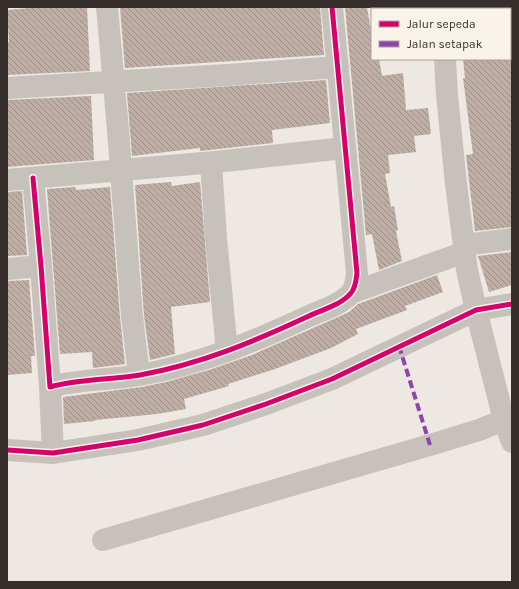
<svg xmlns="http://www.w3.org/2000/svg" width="519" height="589" font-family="Karla,sans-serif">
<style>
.building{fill:url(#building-back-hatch)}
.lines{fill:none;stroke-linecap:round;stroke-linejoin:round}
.minor{stroke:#c6c1bb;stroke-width:22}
.quiet{stroke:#8e44ad;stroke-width:4;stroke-dasharray:8 4;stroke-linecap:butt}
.cycleway-casing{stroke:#f9f3ea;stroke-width:8}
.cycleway{stroke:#d6006c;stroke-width:5}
</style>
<defs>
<pattern id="building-back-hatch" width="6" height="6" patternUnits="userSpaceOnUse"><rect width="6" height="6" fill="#bfaea5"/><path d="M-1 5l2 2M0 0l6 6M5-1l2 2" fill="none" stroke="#9c8e87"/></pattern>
</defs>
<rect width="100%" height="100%" fill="#ede8e2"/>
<path class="building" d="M30,7H87L90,71L7,75V42H9L7,10L30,8Z
M120,7H320L324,55L125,68Z
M345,7H367L372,37V59H379L382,76L403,73L406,110L428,108L431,134L414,136L416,152L388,155L390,173L385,174L391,207L394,206L398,230L396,231L402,261L379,270L372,234L366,235Z
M463,59H512V227L475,231L466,155L473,154L463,78H465Z
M326,80L330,123L272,130L273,143L200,151V148L132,156L127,93Z
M91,96L94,160L7,167V100Z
M171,182L172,186L200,182L210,302L171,307L175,354L150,360L144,315L135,185Z
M75,187L76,190L110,187L120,317L125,364L93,368L92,352L60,354L47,189Z
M22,191L27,255L7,256V192Z
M512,252V285L489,292L478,256Z
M437,275L443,292L405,306L407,310L356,329L358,334L331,348L275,369L228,384L229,386L184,399L186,409L157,414L95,420V421L64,424L63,397L142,387L166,382L209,370L252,355L336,318L349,312L358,304Z
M29,280L35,356H31L32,373L7,375V281Z"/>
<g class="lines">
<path class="minor" d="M107,7L118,130L132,316L139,375
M443,7V9
M445,59L447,95L456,184L467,270L476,310L504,420L512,442
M7,88L227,75L338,67
M211,163L216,238L227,351
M33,178L41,266L50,387C78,379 111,380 140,375C201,364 253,342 309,316C322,310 341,305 351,293C356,287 356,280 357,273L332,7
M7,180L215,162L345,148
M464,245L512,239
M7,269L41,266
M351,293L465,252
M50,387L53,453
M7,450L53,453L138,440L203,425L266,404L332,379L476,310L512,304
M103,540L430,445L479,430L504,420"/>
<path class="quiet" d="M399,346L430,445"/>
<defs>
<path id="cycleway" d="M33,178L41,266L50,387C78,379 111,380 140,375C201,364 253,342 309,316C322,310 341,305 351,293C356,287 356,280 357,273L332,7
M7,450L53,453L138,440L203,425L266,404L332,379L476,310L512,304"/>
</defs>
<use href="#cycleway" class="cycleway-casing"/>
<use href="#cycleway" class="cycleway"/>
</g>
<rect width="519" height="589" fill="none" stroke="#362e2a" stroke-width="16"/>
<rect x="371" y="8" width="140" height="52" fill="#f9f3ea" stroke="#aba49d"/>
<rect x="379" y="21" width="20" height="6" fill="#d6006c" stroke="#aba49d"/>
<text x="407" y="28" font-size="12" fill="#362e2a">Jalur sepeda</text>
<rect x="379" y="41" width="20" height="6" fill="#8e44ad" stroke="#aba49d"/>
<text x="407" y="48" font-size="12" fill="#362e2a">Jalan setapak</text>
</svg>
